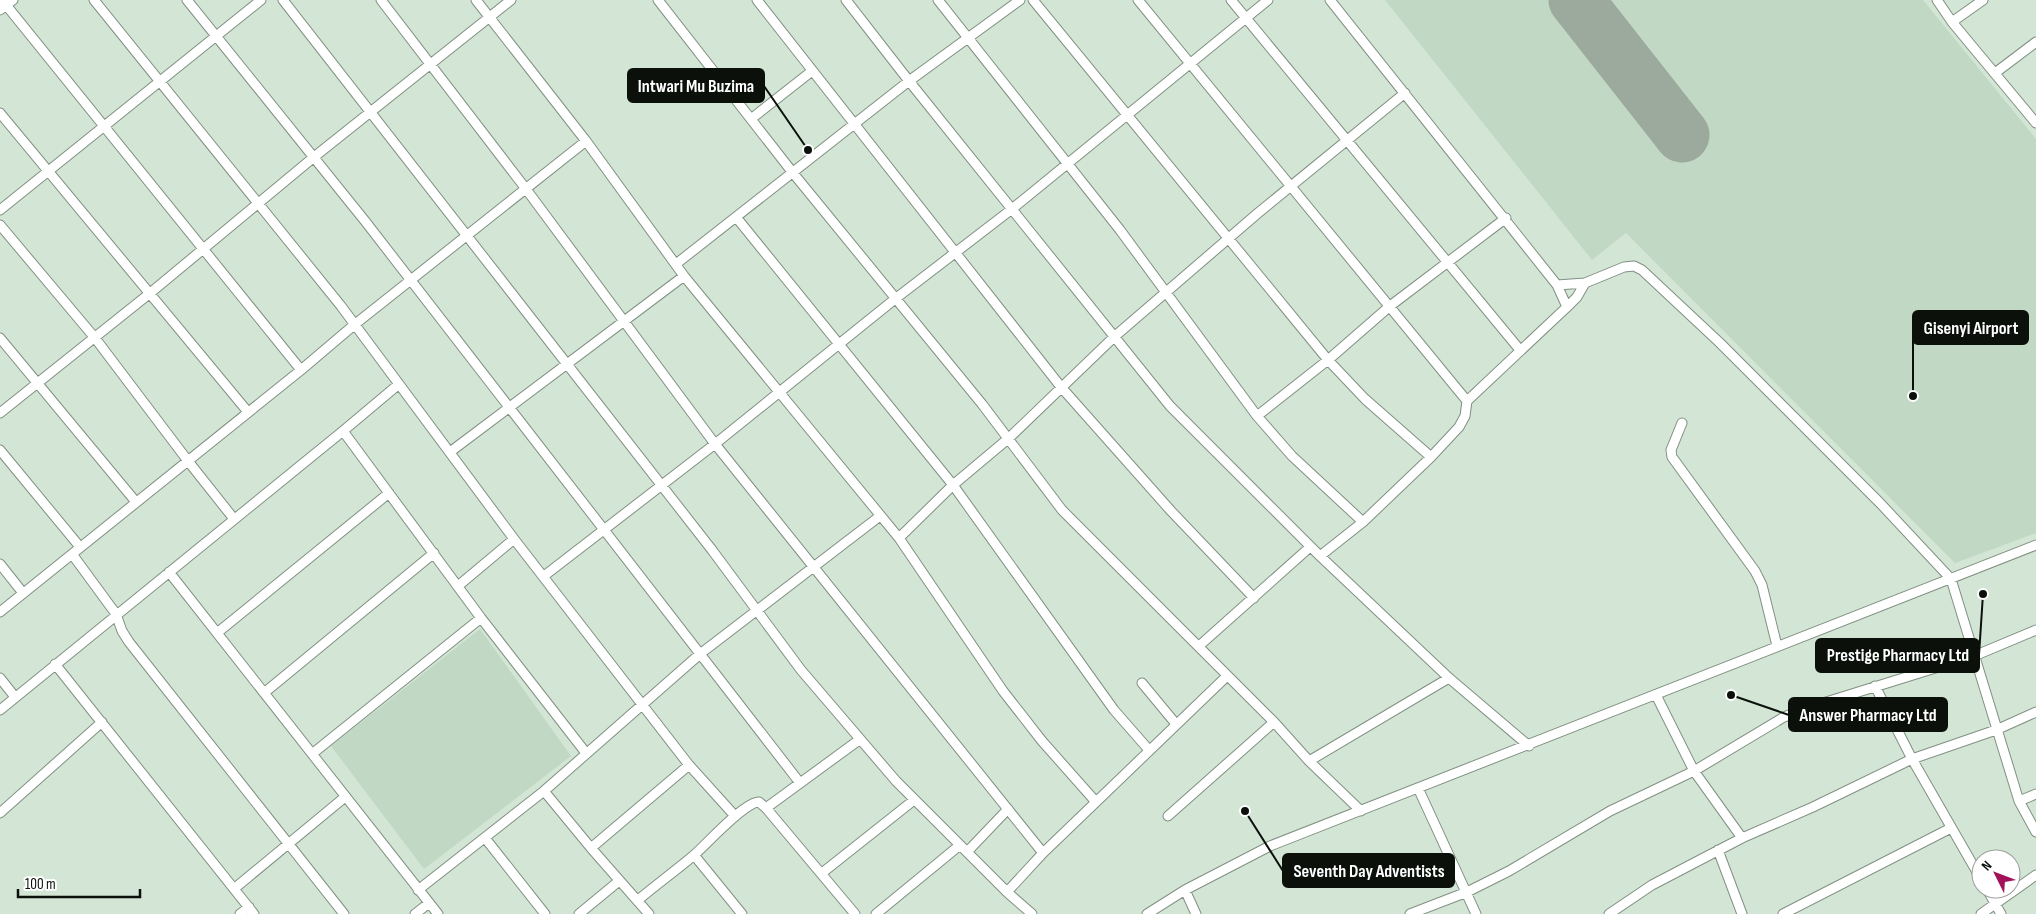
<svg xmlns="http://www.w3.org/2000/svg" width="2036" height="914" font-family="'Sofia Sans Condensed',sans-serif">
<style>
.built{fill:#c1d9c4}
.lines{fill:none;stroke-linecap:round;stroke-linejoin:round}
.runway{stroke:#9caa9d;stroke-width:55}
.minor-casing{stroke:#809082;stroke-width:11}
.minor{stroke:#fff;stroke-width:9}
.leader{fill:none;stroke:#0b100b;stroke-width:2}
.callout-dot{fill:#0b100b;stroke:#fff;stroke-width:2}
.callout{fill:#0b100b;stroke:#0b100b;stroke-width:2}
.callout-label{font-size:18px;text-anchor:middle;font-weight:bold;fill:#fff}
</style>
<rect width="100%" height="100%" fill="#d3e5d5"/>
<path class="built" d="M1385,0H1923L2036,139V533L1955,563L1626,233L1592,260Z
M480,629L571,756L424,869L331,746Z"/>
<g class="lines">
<path class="runway" d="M1576,0L1682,135"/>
<defs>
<path id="minor" d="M2,0L301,370
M94,0L341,306L514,539L689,765L735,816
M187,0L365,221L800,783
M283,0L712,550L801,670L896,781L1007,892L1032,914
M381,0L526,189L715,444L1043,853
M476,0L586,141L684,276L899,538L1003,691L1042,741L1096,802
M658,0L793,173L982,404L1062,510L1274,722L1309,761L1361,811
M757,0L1061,387L1171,511L1254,598
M846,0L909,81L1170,406L1320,556L1449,678L1529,746
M938,0L1120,230L1257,416L1292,456L1363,522
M1033,0L1328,360L1365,399L1431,457
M1138,0L1467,401
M1231,0L1520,350
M1330,0L1557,285L1567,307
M1937,0L1952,22L2036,123
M0,10L13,0
M1952,22L1983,0
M1995,73L2036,42
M0,113L248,412
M751,119L812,71
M0,210L261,0
M736,217L953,485L1114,710L1149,750
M0,225L95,338L188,461L234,519
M676,264L909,81L1020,0
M1557,285L1585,283
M0,338L136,502
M0,413L149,294L314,157L511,0
M1257,416L1328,360L1390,306L1506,218
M1682,423L1671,450L1672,457L1755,571L1762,585L1777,646
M343,431L481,618L586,753
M0,450L80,547
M450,452L684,276
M899,538L953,485L1009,438L1114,337L1258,213L1405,93
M72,554L116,614L122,631L129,642L344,914
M1320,556L1363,522L1431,457L1459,427L1465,416L1467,401L1567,307L1577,297L1585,283L1624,267L1634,266L1642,270L1720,343L1880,503L1951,579L2019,801L2036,832
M0,564L23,593
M169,572L438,914
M544,576L715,444L895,299L1012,209L1268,0
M458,586L514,539
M0,612L301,370L354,325L586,141
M217,633L389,493
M1199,646L1310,547
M55,664L254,914
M0,678L15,697
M1142,683L1176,724
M1875,686L1912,759L1981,879
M264,693L434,553
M1656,695L1694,771L1742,838
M0,710L343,431L399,384
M312,754L481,618
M1309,761L1449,678
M1418,788L1476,914
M544,791L591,848L649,914
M2019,801L2036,794
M766,808L859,740
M0,813L102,722
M1168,816L1274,722
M485,838L545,914
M591,848L689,765
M1718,850L1742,914
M967,852L1008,809
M694,855L742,914
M822,873L914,800
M235,888L345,797
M1987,889L2001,914
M418,890L544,791L700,654L880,516
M1185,890L1196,914
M1007,892L1043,853L1227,676
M638,900C656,885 675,871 693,856C706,845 744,802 759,802L766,808L855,914
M240,914L249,907
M415,914L429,903
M579,914L619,881
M876,914L960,845
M1147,914L1185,890L1270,846L2036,545
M1410,914L1467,892L1509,871L1610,811L1694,771L1784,717L1810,707L1974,656L2036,630
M1609,914L1652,885L1742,838L1813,807L1912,759L1996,730L2036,712
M1783,914L1951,828
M1981,914L2036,875"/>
</defs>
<use href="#minor" class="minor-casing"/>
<use href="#minor" class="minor"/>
</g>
<path class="leader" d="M808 150L764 86M1913 396L1913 328M1983 594L1979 655M1731 695L1789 715M1245 811L1283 871"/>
<g class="callout-dot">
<circle cx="808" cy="150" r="5"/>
<circle cx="1913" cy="396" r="5"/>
<circle cx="1983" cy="594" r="5"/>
<circle cx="1731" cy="695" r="5"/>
<circle cx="1245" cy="811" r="5"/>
</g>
<g class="callout">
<rect x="628" y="69" width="136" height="33" rx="5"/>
<rect x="1913" y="311" width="115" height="33" rx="5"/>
<rect x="1816" y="639" width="163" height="33" rx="5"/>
<rect x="1789" y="698" width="158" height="33" rx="5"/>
<rect x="1283" y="854" width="171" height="33" rx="5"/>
</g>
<g class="callout-label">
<text x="696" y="92">Intwari Mu Buzima</text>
<text x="1971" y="334">Gisenyi Airport</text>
<text x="1898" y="661">Prestige Pharmacy Ltd</text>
<text x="1868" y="721">Answer Pharmacy Ltd</text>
<text x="1369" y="877">Seventh Day Adventists</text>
</g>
<g transform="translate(1996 874) rotate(312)"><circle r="24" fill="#ffffff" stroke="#9d9f9d"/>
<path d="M0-4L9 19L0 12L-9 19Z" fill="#a11259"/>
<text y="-8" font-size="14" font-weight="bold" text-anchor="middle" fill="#0b100b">N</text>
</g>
<path d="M18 889v8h122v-8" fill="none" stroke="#0b100b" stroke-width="2.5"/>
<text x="25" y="889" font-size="15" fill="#0b100b" stroke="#ffffff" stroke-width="4" paint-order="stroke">100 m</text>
</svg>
